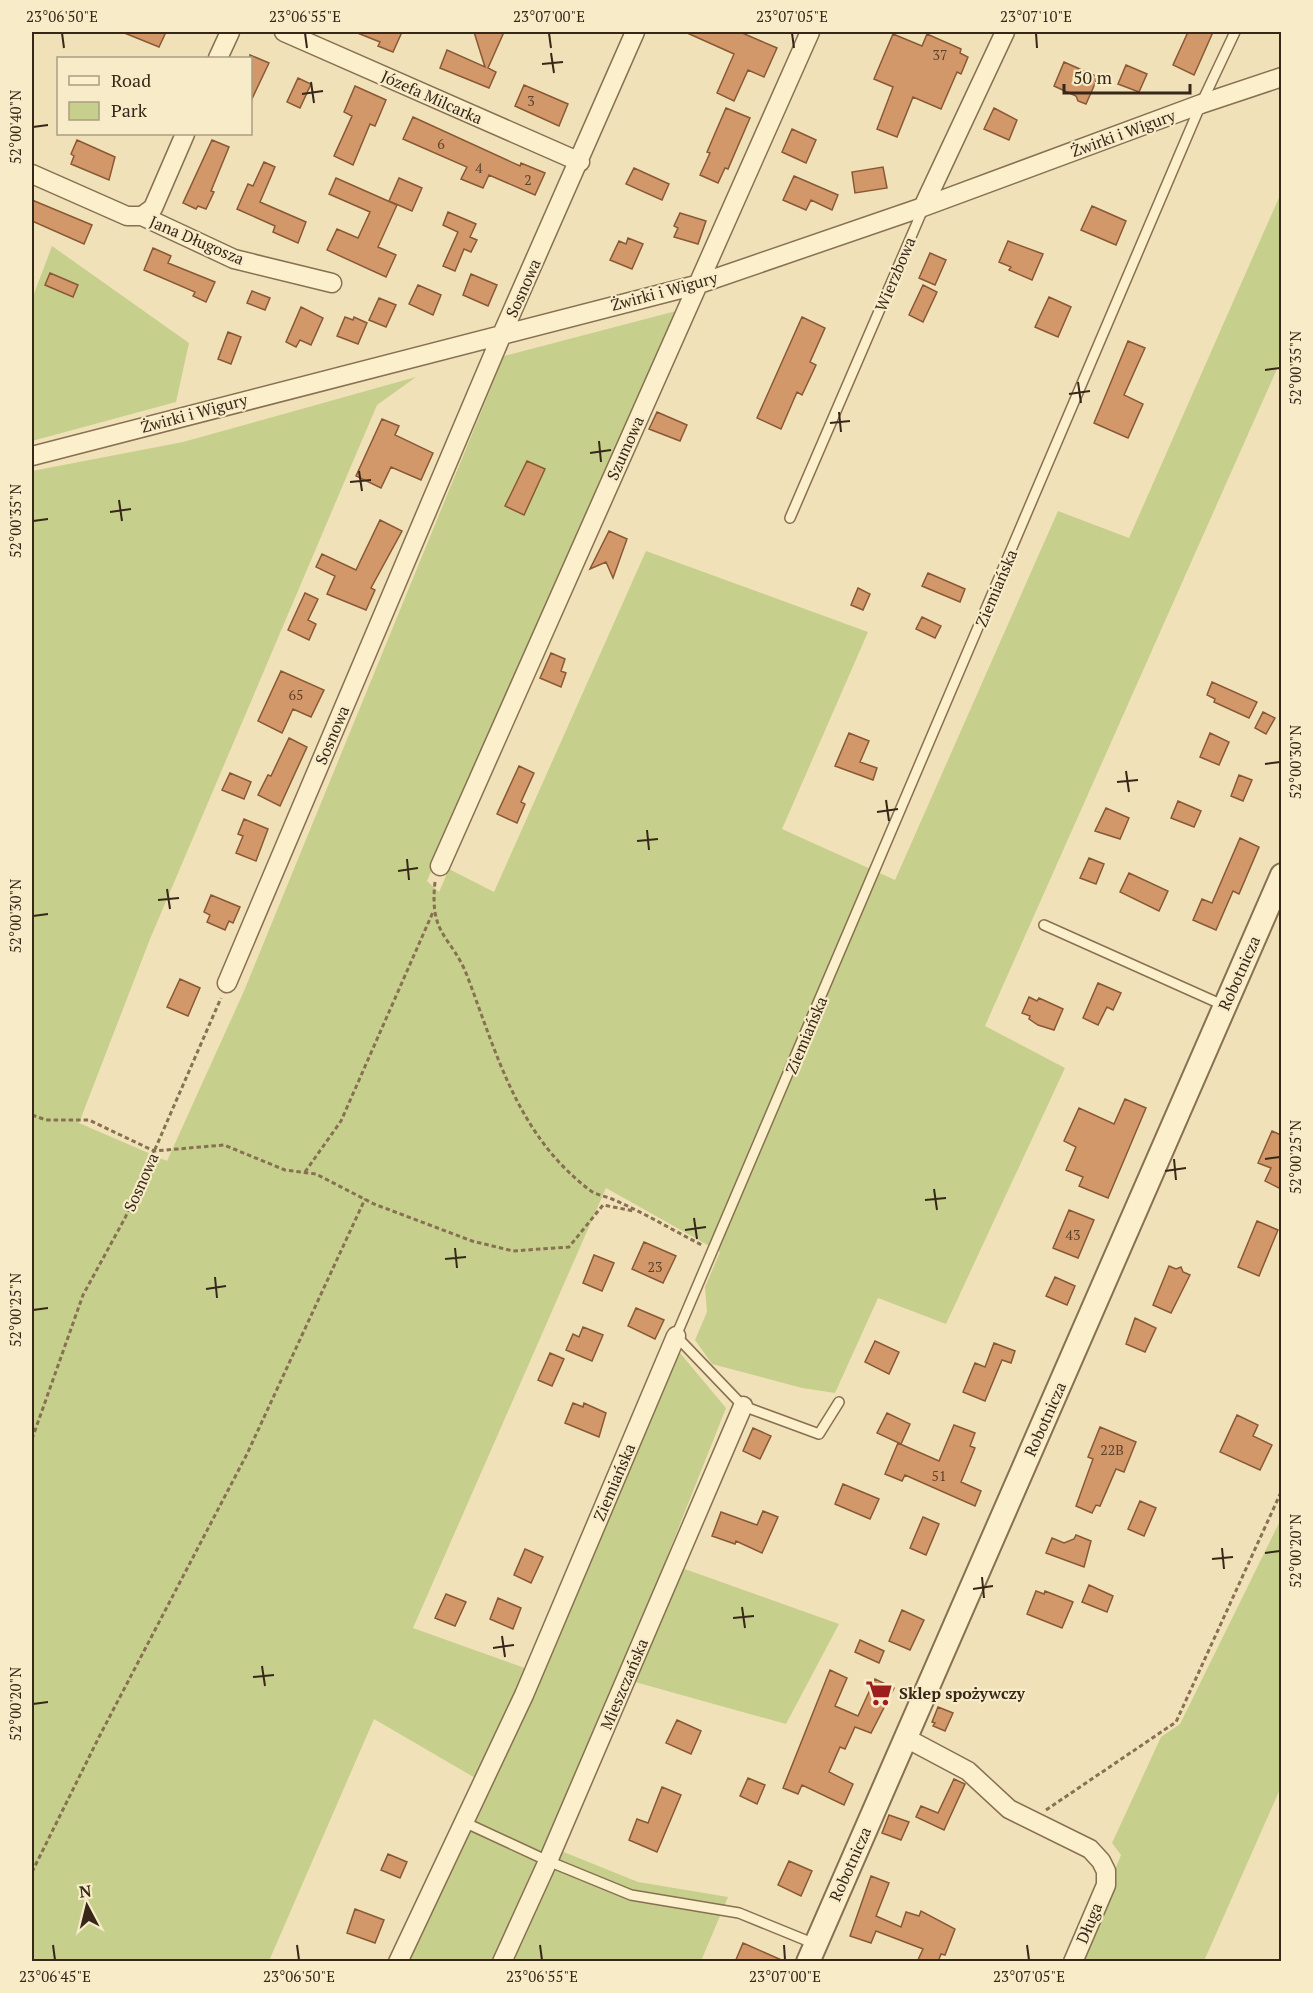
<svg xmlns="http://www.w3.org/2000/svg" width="1313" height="1993" font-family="'PT Serif',serif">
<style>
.green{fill:#c6d08c}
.building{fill:#d3986a;stroke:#895936;stroke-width:1.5}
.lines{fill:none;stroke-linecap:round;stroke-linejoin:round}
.service-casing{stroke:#887052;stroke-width:12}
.minor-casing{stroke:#887052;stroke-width:21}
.tertiary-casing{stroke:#887052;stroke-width:26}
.path{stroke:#887052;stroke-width:3;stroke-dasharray:4.5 3;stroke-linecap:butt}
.service{stroke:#fcefcb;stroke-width:9}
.minor{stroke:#fcefcb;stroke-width:18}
.tertiary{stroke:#fcefcb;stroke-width:22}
.ticks{fill:none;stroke:#362719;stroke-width:2}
.labels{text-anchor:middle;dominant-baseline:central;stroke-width:4.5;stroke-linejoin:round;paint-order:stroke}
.number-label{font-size:14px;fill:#5d432d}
.street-label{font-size:16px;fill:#362719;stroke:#f8ebc8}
.poi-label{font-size:16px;font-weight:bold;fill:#362719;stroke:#f8ebc8;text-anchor:start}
.neatline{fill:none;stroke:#362719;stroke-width:2}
.ticks-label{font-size:15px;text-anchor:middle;fill:#362719}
</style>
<rect width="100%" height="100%" fill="#f1e1b8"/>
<path class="green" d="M1281,193V360L985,1026L1065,1068L946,1324L878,1298L835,1393L802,1388L712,1364L695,1340L707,1312L705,1287L720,1252L606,1188L413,1628L536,1672L680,1353L726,1408L665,1562L839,1624L786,1724L617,1677L544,1844L638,1882L728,1897L701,1961H409L461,1841L477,1779L374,1719L269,1961L32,1962V471L183,442L416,377L377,405L150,939L79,1123L167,1161L244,991L504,356L676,311L427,881L439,892L449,869L494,892L646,551L868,632L782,829L895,880L1058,511L1129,538Z
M52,246L189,343L176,402L32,441V299Z
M1281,1519V1787L1204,1961L1077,1962L1121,1855L1112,1843L1161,1737L1180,1724Z"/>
<path class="building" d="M122,32H166L159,47Z
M355,32H402L393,52L378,46L380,42Z
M474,32H504L488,68L496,72L489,88L440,68L447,50L485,67Z
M685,32H740L777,48L764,77L748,70L734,101L717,93L734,54Z
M1188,32H1213L1194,75L1173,65Z
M893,34L922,46L927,34L961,49L960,53L968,57L961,74L957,72L941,109L913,97L897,137L877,129L893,87L874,79Z
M250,55L269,63L250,103Z
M1064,62L1098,77L1086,104L1078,101L1076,96L1054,86Z
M1126,65L1147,74L1139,92L1118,84Z
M298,78L311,84L300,108L287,102Z
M524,85L568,104L559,126L515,106Z
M355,86L386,100L375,126L370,124L353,165L334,156L352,116L344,112Z
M726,108L750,118L728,169L725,168L718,183L700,175L710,153L707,152Z
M994,108L1017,120L1009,140L984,129Z
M413,117L520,166L521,163L545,173L535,195L489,175L483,188L461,179L467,167L403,139Z
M792,129L816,140L806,163L782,152Z
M77,140L115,157L109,180L71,164L74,156L71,154Z
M212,140L229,147L211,191L214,192L206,209L198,206L196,209L183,203Z
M264,162L275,167L260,202L306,222L298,243L273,232L275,226L237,209L248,184L253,186Z
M883,167L887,188L855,193L852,172Z
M634,168L669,184L662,200L626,184Z
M794,176L838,195L832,210L811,200L806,210L783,200Z
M336,178L397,205L378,247L396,255L386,277L327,250L337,229L358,238L370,212L329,194Z
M399,178L422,188L412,211L389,201Z
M32,200L92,225L84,244L32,221Z
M1092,206L1126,221L1116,245L1081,230Z
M448,212L476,224L470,237L477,240L471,252L464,249L455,271L443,266L458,232L443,225Z
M680,213L706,221L698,244L674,237L678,228L674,226Z
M628,238L643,244L632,269L610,260L619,241L626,244Z
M1008,241L1043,254L1032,280L1009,270L1011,267L999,262Z
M153,248L171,256L168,263L215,282L206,302L193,296L195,292L144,270Z
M930,253L946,260L935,285L919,278Z
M50,273L78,285L73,297L45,285Z
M471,274L497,285L488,306L463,295Z
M418,285L441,295L433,315L409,304Z
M923,285L937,292L923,322L909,315Z
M252,291L270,298L265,310L247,303Z
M1049,297L1071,307L1058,337L1035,327Z
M379,298L396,305L386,327L369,320Z
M301,307L323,318L311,345L300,340L296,347L286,342Z
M345,317L353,320L354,317L367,323L358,344L337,336Z
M802,317L825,328L810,362L816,365L802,395L797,392L781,429L757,418Z
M228,332L241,337L231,364L218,359Z
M1128,341L1145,348L1124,395L1143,404L1128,438L1094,423Z
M657,412L687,425L680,441L649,429Z
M382,419L399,426L395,435L433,453L421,480L391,467L381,488L356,476Z
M527,461L545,469L524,515L505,506Z
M380,520L402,531L371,588L375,590L366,610L327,594L335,576L316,567L322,554L356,570Z
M609,531L627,539L613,578L606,562L590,569Z
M928,573L965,589L960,602L922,586Z
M858,588L870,594L863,610L851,605Z
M305,593L318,599L308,620L316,624L309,640L288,630Z
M922,617L941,626L935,638L916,629Z
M551,653L565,659L561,671L566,673L561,687L540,678Z
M281,671L324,690L311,717L293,709L282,733L258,721Z
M1212,682L1257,702L1249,718L1214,702L1215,699L1207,695Z
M1263,712L1275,718L1266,734L1255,728Z
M849,733L869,741L860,762L877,768L873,780L835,766Z
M1210,733L1229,742L1219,765L1200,757Z
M289,738L307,747L280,806L258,795L268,775L271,776Z
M519,766L534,773L521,802L525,804L517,823L497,814Z
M230,773L251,782L244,799L222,790Z
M1239,775L1252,780L1243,801L1231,796Z
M1178,801L1201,811L1194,827L1171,818Z
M1106,808L1129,818L1120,839L1095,831Z
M244,819L268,829L256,861L236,853L243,836L238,834Z
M1240,838L1259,847L1239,894L1233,891L1216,930L1193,920L1202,899L1212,903Z
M1089,858L1104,864L1096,884L1080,878Z
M1129,873L1168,891L1159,911L1120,892Z
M211,895L240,907L233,923L229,921L225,930L207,922L210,915L204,912Z
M180,979L200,988L188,1016L167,1007Z
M1098,983L1121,993L1113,1010L1107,1007L1098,1025L1083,1018Z
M1029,997L1037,1001L1039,998L1063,1009L1054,1030L1038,1025L1029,1019L1030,1016L1022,1013Z
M1125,1099L1146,1108L1108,1198L1079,1186L1083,1177L1066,1170L1076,1147L1064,1141L1079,1108L1114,1124Z
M1272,1131L1281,1135V1189L1265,1181L1271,1168L1258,1163Z
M1069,1210L1094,1220L1078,1258L1053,1248Z
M1257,1221L1278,1230L1259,1276L1238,1267Z
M644,1242L676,1256L663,1283L632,1269Z
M594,1255L614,1263L602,1291L583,1283Z
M1169,1266L1176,1269L1181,1267L1183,1272L1190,1275L1171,1313L1153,1305Z
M1055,1277L1075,1286L1067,1305L1046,1296Z
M636,1308L664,1320L655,1339L628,1326Z
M1135,1318L1156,1328L1145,1352L1126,1344Z
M583,1327L603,1335L592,1361L566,1350L573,1334L579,1337Z
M875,1341L899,1352L889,1374L865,1362Z
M994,1343L1015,1351L1011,1363L1002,1360L985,1401L963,1392L975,1363L985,1367Z
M550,1353L564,1359L552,1386L538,1380Z
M573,1403L583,1407L584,1403L606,1413L599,1437L565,1423Z
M887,1413L910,1424L901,1444L877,1433Z
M1237,1415L1258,1425L1253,1436L1272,1445L1260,1470L1220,1452Z
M954,1425L975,1433L970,1446L975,1448L961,1482L981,1491L975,1506L905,1475L902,1481L885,1474L898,1443L939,1461Z
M1100,1427L1136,1442L1124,1472L1116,1469L1100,1506L1096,1505L1092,1513L1076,1506L1093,1459L1088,1457Z
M753,1428L771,1436L760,1459L743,1451Z
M843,1484L879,1499L870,1519L835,1504Z
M1140,1501L1156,1508L1144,1536L1128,1529Z
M763,1511L778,1517L762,1553L736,1541L735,1544L712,1536L721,1512L757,1525Z
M923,1517L939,1524L926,1555L910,1548Z
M1076,1535L1091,1541L1084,1567L1046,1553L1052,1538L1064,1543L1074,1539Z
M525,1549L543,1557L531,1583L514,1575Z
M1089,1585L1113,1596L1107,1612L1082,1602Z
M1036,1591L1044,1594L1045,1591L1073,1602L1062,1628L1027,1614Z
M446,1594L466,1602L455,1626L435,1618Z
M498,1598L521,1608L513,1629L490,1619Z
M902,1610L924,1620L910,1650L889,1641Z
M860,1640L884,1651L879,1663L855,1652Z
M830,1670L847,1678L835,1706L858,1716L875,1679L894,1688L871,1733L855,1727L845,1749L840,1747L829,1772L853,1784L844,1805L802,1785L798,1794L783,1788Z
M938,1707L953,1713L945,1731L933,1726L935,1723L932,1722Z
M677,1720L701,1731L691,1754L666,1743Z
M748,1778L765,1785L757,1804L740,1796Z
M954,1779L965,1784L944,1830L916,1817L921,1806L938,1813Z
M662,1787L681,1795L657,1852L629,1840L637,1819L648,1823Z
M889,1815L909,1822L901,1840L882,1833Z
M388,1854L407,1862L400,1878L381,1870Z
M789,1861L812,1871L801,1896L778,1885Z
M871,1876L889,1883L876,1916L901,1927L906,1912L919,1916L921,1911L955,1929L945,1955L941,1954L938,1962H917L923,1949L876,1931L871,1943L850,1936Z
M355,1909L384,1920L375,1943L347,1933Z
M743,1943L786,1962H735Z"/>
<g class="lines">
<defs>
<path id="service" d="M790,518L923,209
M1044,925L1225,1006
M839,1402L819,1434L743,1406L676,1336L1201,104L1235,32
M466,1823L548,1861L631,1895L739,1913L815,1944"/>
<path id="minor" d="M284,32L580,162
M218,58L230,32
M32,174L127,216H142L234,259L332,283
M923,207L1005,32
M142,216L153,208L185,134
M32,456L696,285L923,207L1201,104L1282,77
M440,866L810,32
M227,983L503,332L635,32
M906,1738L968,1771L1009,1809L1090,1849L1101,1861L1106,1871V1885L1073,1962
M398,1962L524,1695L676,1336
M502,1962L548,1861L743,1406"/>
<path id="tertiary" d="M808,1962L1282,875"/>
</defs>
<use href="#service" class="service-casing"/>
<use href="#minor" class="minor-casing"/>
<use href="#tertiary" class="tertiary-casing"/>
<path class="path" d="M435,882C429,937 452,935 468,978C498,1058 519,1137 591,1191C597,1195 605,1196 612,1199C643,1212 672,1230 702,1245
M32,1115L46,1120H89L154,1151L224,1145L285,1170L316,1174L374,1204L472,1241L513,1251L569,1247L603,1205L634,1211
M305,1172L341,1121L433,912
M32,1439L83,1295L125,1218L221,998
M1046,1810L1176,1722L1282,1490
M32,1872L99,1737L247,1454L365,1199"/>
<use href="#service" class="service"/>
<use href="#minor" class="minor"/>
<use href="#tertiary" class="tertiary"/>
</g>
<path class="ticks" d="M62,33L64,48M305,33L307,48M549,33L551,48M792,33L794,48M1036,33L1037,48M551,53L554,73M542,64L563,62M311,82L314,103M302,94L323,91M33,127L48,125M1265,370L1280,368M1078,382L1081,403M1069,394L1090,391M839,412L841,432M830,423L850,421M599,441L601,462M590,453L611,450M359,471L362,491M350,482L371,480M119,500L122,521M110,512L131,509M33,521L48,519M1265,764L1280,762M1126,771L1129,792M1117,782L1138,780M886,800L889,821M877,812L898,809M647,830L649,850M637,841L658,839M407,859L409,880M398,871L418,868M167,889L170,909M158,900L179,898M33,916L48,914M1174,1159L1176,1180M1265,1159L1280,1157M1165,1171L1186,1168M934,1189L937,1210M925,1200L946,1198M694,1218L697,1239M685,1230L706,1227M455,1248L457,1268M445,1259L466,1257M215,1277L217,1298M206,1289L226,1286M33,1310L48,1308M1222,1548L1224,1569M1265,1553L1280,1551M1212,1559L1233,1557M982,1577L984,1598M973,1589L993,1586M742,1607L745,1628M733,1618L754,1616M502,1636L505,1657M493,1648L514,1645M262,1666L265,1686M253,1677L274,1675M33,1704L48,1702M53,1945L55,1960M297,1945L299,1960M540,1945L542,1960M784,1945L785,1960M1027,1945L1029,1960"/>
<defs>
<symbol id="supermarket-bare" viewBox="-9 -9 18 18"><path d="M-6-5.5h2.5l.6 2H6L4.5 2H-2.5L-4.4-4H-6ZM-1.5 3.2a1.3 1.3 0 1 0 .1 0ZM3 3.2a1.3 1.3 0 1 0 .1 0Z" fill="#9c1f1d" stroke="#f8ebc8" stroke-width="2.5" paint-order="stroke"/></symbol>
</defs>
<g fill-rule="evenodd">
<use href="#supermarket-bare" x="860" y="1674" width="38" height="38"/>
</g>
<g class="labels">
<g class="number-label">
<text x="940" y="54">37</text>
<text x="531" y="100">3</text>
<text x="441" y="143">6</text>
<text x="479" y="167">4</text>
<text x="528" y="179">2</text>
<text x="296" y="694">65</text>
<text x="1073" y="1234">43</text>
<text x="655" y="1266">23</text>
<text x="1112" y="1449">22B</text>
<text x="939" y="1475">51</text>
</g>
<g class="street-label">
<text transform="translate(432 97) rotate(24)">Józefa Milcarka</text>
<text transform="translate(1123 133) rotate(-20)">Żwirki i Wigury</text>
<text transform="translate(197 240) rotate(23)">Jana Długosza</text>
<text transform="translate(895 274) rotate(-67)">Wierzbowa</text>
<text transform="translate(523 288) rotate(-66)">Sosnowa</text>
<text transform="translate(664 291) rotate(-15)">Żwirki i Wigury</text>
<text transform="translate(194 413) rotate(-15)">Żwirki i Wigury</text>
<text transform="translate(625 448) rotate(-66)">Szumowa</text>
<text transform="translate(996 588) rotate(-67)">Ziemiańska</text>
<text transform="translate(332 735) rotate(-67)">Sosnowa</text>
<text transform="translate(1239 973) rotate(-66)">Robotnicza</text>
<text transform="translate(806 1035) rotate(-67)">Ziemiańska</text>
<text transform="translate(141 1182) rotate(-66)">Sosnowa</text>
<text transform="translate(1045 1419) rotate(-66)">Robotnicza</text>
<text transform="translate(614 1482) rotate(-67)">Ziemiańska</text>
<text transform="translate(624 1684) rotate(-67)">Mieszczańska</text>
<text transform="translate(850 1864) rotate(-66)">Robotnicza</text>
<text transform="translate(1089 1923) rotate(-67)">Długa</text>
</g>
<g class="poi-label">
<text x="899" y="1693">Sklep spożywczy</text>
</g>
</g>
<rect width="1313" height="1993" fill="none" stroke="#f8ebc8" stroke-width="66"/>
<rect x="57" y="57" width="195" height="78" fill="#f8ebc8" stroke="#aa9d82" stroke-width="1.5"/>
<rect x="69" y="76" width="30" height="9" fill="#fcefcb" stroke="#aa9d82" stroke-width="1.5"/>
<text x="111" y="87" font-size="18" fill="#362719">Road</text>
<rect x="69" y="102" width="30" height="18" fill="#c6d08c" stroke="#aa9d82" stroke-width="1.5"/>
<text x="111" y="117" font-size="18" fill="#362719">Park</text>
<g transform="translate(87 1906) rotate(353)" stroke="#f8ebc8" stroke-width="4.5" paint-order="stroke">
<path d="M0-4.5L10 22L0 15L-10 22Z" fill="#362719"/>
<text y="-9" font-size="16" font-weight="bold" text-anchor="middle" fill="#362719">N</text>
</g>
<path d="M1064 84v9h126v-9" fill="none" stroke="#362719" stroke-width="3"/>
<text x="1073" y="84" font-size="18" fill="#362719" stroke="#f8ebc8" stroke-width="4.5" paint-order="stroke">50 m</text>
<rect x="33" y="33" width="1247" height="1927" class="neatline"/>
<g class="ticks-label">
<text x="62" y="22">23°06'50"E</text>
<text x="305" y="22">23°06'55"E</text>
<text x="549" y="22">23°07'00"E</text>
<text x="792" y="22">23°07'05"E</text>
<text x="1036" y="22">23°07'10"E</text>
<text transform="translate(16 127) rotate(-90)" y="5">52°00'40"N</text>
<text transform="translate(1296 368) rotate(-90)" y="5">52°00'35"N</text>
<text transform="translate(16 521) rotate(-90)" y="5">52°00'35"N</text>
<text transform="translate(1296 762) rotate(-90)" y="5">52°00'30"N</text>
<text transform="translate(16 916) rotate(-90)" y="5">52°00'30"N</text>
<text transform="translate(1296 1157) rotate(-90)" y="5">52°00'25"N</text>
<text transform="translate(16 1310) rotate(-90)" y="5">52°00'25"N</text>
<text transform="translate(1296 1551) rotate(-90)" y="5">52°00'20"N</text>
<text transform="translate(16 1704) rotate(-90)" y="5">52°00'20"N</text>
<text x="55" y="1982">23°06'45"E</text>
<text x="299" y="1982">23°06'50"E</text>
<text x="542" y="1982">23°06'55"E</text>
<text x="785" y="1982">23°07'00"E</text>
<text x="1029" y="1982">23°07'05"E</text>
</g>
</svg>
